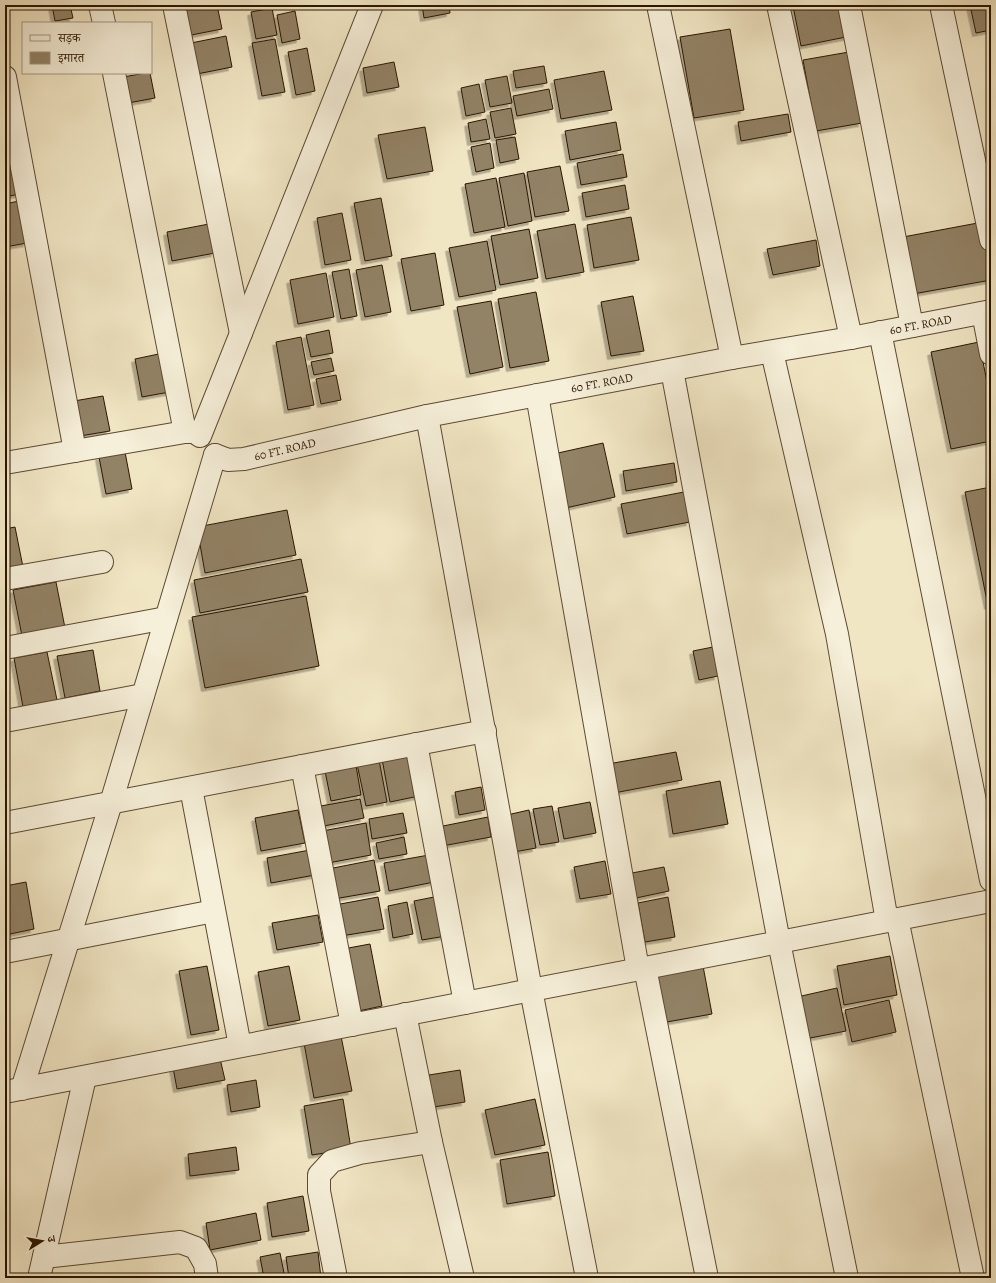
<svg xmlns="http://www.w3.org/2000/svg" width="996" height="1283" font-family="Alegreya,'Noto Serif Devanagari',serif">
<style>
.building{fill:#928266;stroke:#2b1601;filter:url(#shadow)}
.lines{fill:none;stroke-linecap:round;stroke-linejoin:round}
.minor-casing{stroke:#5c4a32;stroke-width:24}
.minor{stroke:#f6efd9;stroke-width:22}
.labels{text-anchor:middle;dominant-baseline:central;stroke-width:3;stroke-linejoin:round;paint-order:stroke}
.street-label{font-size:12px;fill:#2b1601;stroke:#f6efd9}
</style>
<defs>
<filter id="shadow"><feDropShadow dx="-3.5" dy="3.5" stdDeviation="0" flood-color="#0004"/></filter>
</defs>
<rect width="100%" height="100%" fill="#f1e6c4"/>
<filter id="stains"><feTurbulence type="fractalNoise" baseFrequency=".005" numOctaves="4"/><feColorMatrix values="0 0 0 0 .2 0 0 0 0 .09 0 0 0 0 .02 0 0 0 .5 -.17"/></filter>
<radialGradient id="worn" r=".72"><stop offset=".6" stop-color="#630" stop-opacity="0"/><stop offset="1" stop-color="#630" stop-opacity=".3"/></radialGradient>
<path class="building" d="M52,5H70L73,18L55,21Z
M186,5H217L222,29L186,36L181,6Z
M422,5H449L450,13L424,18Z
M798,5H844L851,36L801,46L793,6Z
M970,5H991V30L976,33Z
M272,8L277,35L256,39L251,12Z
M295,11L300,39L282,43L277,15Z
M730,29L744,110L694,118L680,37Z
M226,36L232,67L197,74L191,43Z
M275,39L285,92L262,96L252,43Z
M307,48L315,91L296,95L288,52Z
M849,52L862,123L816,131L803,60Z
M394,62L399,87L367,93L363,68Z
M544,66L547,83L516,88L513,71Z
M604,71L612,110L561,119L554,80Z
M146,73H150L155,98L128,103L123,77Z
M507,76L512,103L490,107L485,80Z
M479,84L485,112L466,116L461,88Z
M549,89L553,109L517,116L513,96Z
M511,108L516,134L495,138L490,112Z
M788,114L791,132L741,141L738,122Z
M486,119L490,139L471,142L468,123Z
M616,122L621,150L570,160L565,131Z
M425,127L433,171L387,179L378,135Z
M515,137L519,159L500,163L496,140Z
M490,143L494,168L476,172L471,147Z
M623,154L627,177L581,185L577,163Z
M13,164L19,194L5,197V166Z
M560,166L569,211L535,217L527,172Z
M524,173L532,221L508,226L499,178Z
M496,178L505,227L474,233L465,184Z
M625,185L629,209L586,217L582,193Z
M381,198L392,256L365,261L354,203Z
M19,201L27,243L5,247V204Z
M342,213L351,260L325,265L317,218Z
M631,217L639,260L594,268L587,225Z
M983,222L991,263V280L913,294L903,237Z
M209,224L215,253L172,261L167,232Z
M575,224L584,272L546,279L537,231Z
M529,229L538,278L500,285L491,236Z
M816,240L820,266L773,275L767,249Z
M487,241L496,290L459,297L449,248Z
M435,253L444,305L411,311L401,259Z
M382,265L391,312L365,317L356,270Z
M349,269L357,316L341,319L332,272Z
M326,273L334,317L298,324L290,280Z
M536,292L549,361L510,368L498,299Z
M633,296L644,351L611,356L601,302Z
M491,301L503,367L470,374L457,307Z
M329,330L333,353L311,357L306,335Z
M301,337L314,405L288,410L276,342Z
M979,342L991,402V441L951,449L931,352Z
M168,352L175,391L142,397L135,359Z
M331,358L334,371L314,375L311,362Z
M336,375L341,400L321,404L316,379Z
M103,396L110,431L80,436L74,401Z
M603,443L615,497L561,509L549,455Z
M125,452L132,489L106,494L99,457Z
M674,463L677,482L626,491L623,471Z
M991,487V605L988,606L965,492Z
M684,492L690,522L627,534L621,504Z
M287,510L296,555L205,573L197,527Z
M15,527L23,567L5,571V529Z
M301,559L308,592L200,613L194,580Z
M56,582L66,633L23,641L13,590Z
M306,596L319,666L205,688L192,617Z
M713,647L718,676L699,680L693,651Z
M93,650L100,691L65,698L57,656Z
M47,652L57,700L23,707L14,658Z
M676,752L682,780L614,793L608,764Z
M411,754L419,796L390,802L382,759Z
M355,760L361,795L331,801L324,766Z
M379,760L387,802L366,806L357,764Z
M720,781L728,824L673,834L666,791Z
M481,787L485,810L459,815L455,792Z
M360,799L364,818L319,827L315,807Z
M590,802L596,833L564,839L558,808Z
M552,806L559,842L540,845L533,809Z
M298,810L305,843L261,851L255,818Z
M529,810L536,848L514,852L507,815Z
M403,813L407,833L372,839L369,819Z
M488,817L491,837L442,846L438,827Z
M366,823L371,855L328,863L322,831Z
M404,837L407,854L379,859L376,843Z
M310,850L315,875L271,883L267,858Z
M429,855L434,882L389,891L384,863Z
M374,860L380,891L334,899L328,869Z
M605,861L611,894L580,899L574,867Z
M664,867L669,891L636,898L632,873Z
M26,882L34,929L5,935V886Z
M439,896L446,936L422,940L414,901Z
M378,897L384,929L341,936L335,905Z
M668,897L675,937L645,942L638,903Z
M407,902L413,934L393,938L388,906Z
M318,915L323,942L277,950L272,923Z
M370,944L382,1006L354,1012L343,949Z
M890,956L897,995L844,1005L837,966Z
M207,966L219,1030L191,1035L179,971Z
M289,966L300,1020L268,1026L258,972Z
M703,966L712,1014L661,1023L653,975Z
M837,988L846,1031L805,1039L797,997Z
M889,1000L896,1032L852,1042L845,1010Z
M341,1036L352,1091L314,1098L304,1043Z
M219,1054L225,1080L177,1089L172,1062Z
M460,1070L465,1102L434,1107L429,1075Z
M256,1080L260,1107L231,1112L227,1085Z
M343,1099L351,1149L312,1155L304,1106Z
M535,1099L545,1145L495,1155L485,1110Z
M236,1147L239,1170L190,1176L188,1154Z
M548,1152L555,1196L507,1204L500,1160Z
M303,1196L309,1231L272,1237L267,1203Z
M256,1213L261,1240L210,1250L206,1223Z
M318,1252L321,1278H289L286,1257Z
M280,1253L285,1278H264L260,1257Z"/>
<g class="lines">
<defs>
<g id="minor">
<path d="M100,5L104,23"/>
<path d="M174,5L241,333"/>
<path d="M658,5L732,358"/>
<path d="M778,5L851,338"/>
<path d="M849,5L912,326"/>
<path d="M941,5L991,240"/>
<path d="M114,73L185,432"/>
<path d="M5,77L75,451"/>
<path d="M983,313L991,354"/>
<path d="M880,332L991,880"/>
<path d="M772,352L837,634L887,921"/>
<path d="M672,370L779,942L847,1278"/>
<path d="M537,395L638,969"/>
<path d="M427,416L531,990L587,1278"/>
<path d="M200,436L372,5"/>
<path id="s1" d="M215,455L228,460L244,459L427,416L732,358L851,338L991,311"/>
<path d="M5,463L185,432H193L200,435"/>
<path d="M5,579L102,562"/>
<path d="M5,648L166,618"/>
<path d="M5,721L143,695"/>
<path d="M416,744L465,1003"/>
<path d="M302,766L352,1025"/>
<path d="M191,788L240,1046"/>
<path d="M5,823L485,731"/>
<path d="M897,919L973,1278"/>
<path d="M5,952L214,911"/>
<path d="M645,968L707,1278"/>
<path d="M405,1014L431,1142L463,1278"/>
<path d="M22,1089L111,803L215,455"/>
<path d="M5,1092L991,901"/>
<path d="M44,1257L180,1242L196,1248L205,1264L207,1278"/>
<path d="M39,1278L85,1077"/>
<path d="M336,1278L319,1191V1175L332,1161L360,1153L431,1142"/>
</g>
</defs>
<use href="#minor" class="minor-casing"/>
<use href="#minor" class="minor"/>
</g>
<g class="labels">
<g class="street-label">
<text stroke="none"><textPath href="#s1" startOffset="720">60 FT. ROAD</textPath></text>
<text stroke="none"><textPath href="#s1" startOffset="396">60 FT. ROAD</textPath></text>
<text stroke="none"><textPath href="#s1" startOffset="72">60 FT. ROAD</textPath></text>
</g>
</g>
<rect width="996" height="1283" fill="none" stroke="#f1e6c4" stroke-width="20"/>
<rect x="6" y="6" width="984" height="1271" fill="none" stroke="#2b1601" stroke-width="2"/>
<rect x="10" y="10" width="976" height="1263" fill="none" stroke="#2b1601"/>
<rect x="22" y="22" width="130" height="52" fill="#f6efd9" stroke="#a59883"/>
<rect x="30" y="35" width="20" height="6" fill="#f6efd9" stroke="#a59883"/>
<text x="58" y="42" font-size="12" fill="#2b1601">सड़क</text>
<rect x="30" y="52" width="20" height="12" fill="#928266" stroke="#a59883"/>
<text x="58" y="62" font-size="12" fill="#2b1601">इमारत</text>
<g transform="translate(42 1241) rotate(79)" stroke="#f6efd9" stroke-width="3" paint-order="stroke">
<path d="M0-3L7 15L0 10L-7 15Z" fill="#2b1601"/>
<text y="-6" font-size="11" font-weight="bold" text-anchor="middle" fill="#2b1601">उ</text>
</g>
<rect width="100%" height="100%" filter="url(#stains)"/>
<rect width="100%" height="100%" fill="url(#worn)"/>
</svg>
